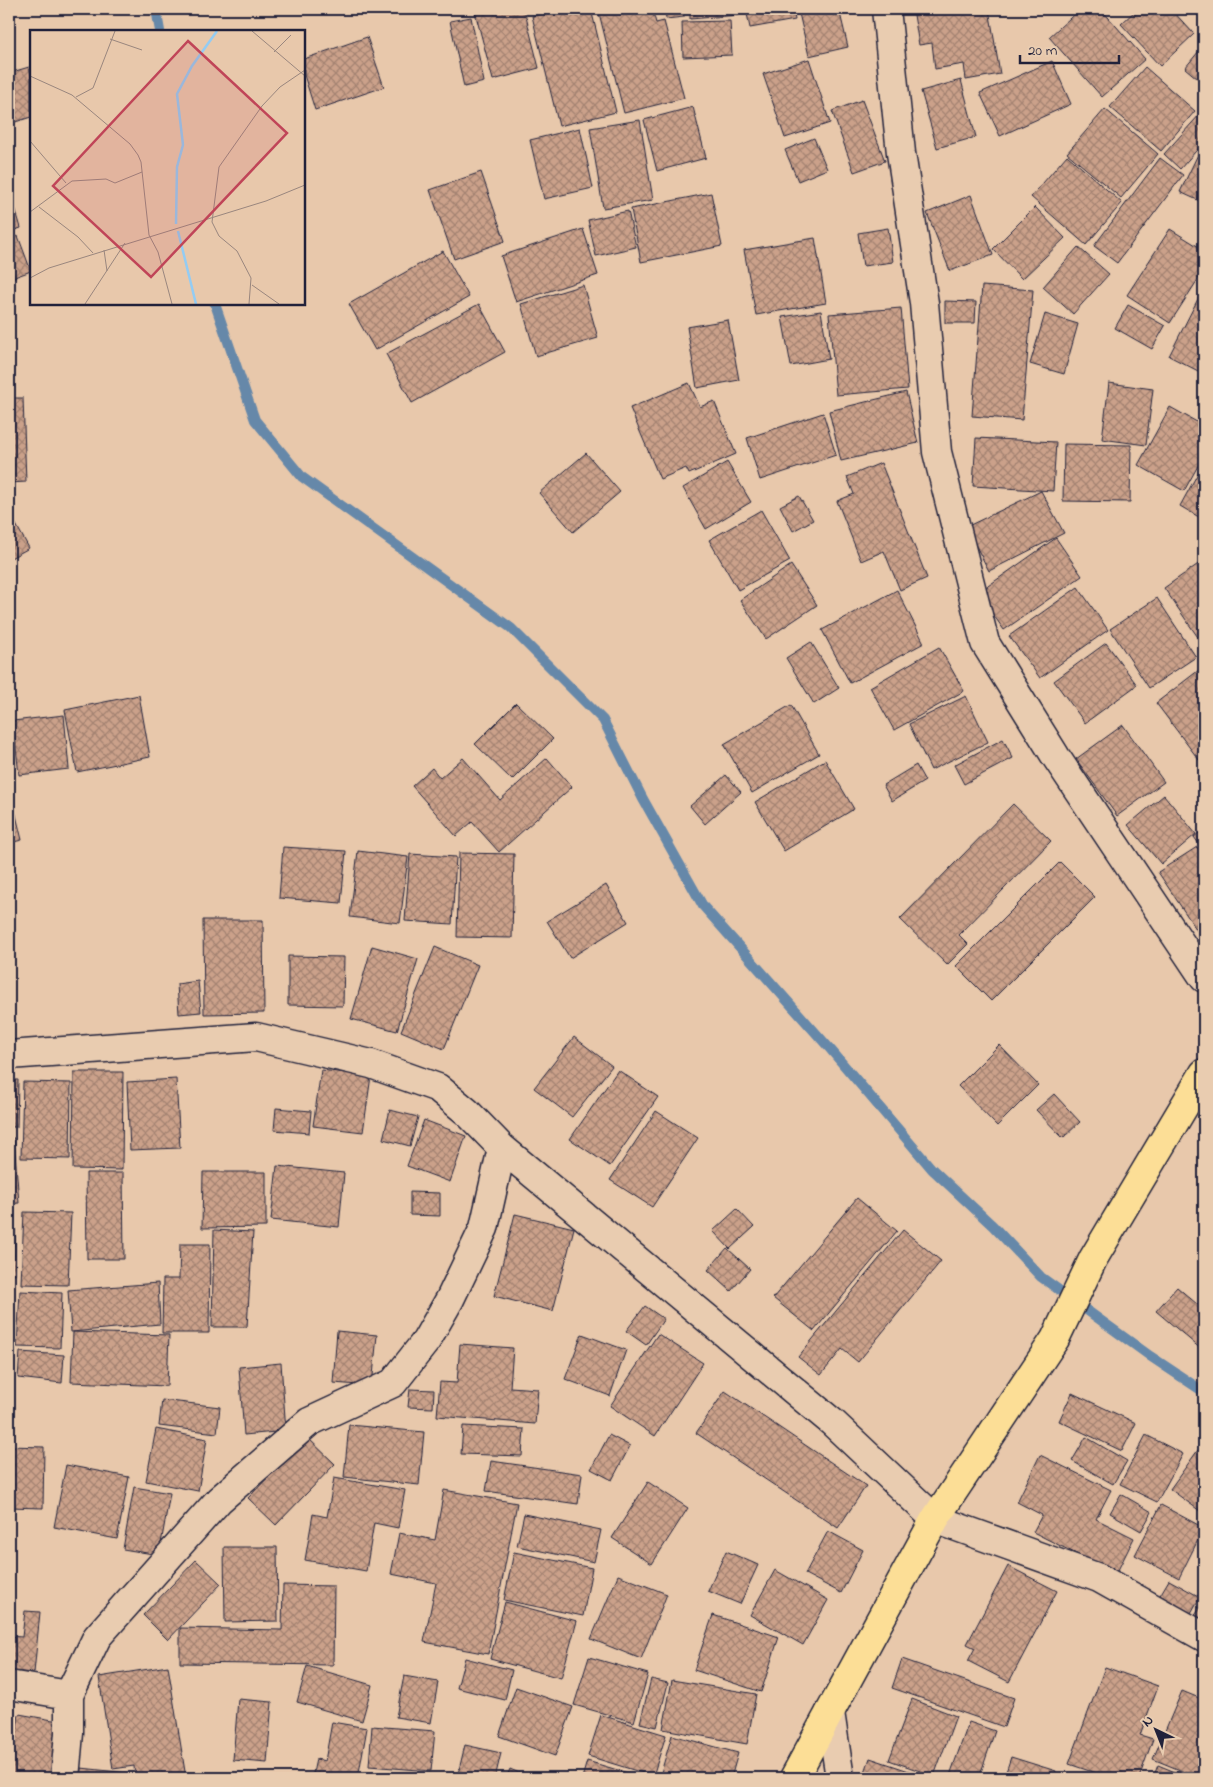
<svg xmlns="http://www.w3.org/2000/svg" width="1213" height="1787" font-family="'Indie Flower',sans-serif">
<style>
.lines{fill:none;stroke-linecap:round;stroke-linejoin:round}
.stream{stroke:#6688a9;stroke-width:10}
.building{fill:url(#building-cross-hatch);stroke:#22223b}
.minor-casing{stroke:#22223b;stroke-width:31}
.major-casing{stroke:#22223b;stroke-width:31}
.minor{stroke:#e9ccb0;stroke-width:28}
.major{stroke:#fcde96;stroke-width:28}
.inset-river{fill:none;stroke:#94ccf3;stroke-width:2.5}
.inset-road{fill:none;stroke:#99867e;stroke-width:1}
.view{fill:#c04558;fill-opacity:0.15;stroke:#c04558;stroke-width:2.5}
.inset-edge{fill:none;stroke:#22223b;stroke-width:2.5}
</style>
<defs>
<pattern id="building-cross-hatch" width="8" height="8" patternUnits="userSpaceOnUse" patternTransform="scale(1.25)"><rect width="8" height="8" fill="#cba18a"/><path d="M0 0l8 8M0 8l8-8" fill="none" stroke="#a48372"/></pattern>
</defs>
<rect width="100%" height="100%" fill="#e8c8ab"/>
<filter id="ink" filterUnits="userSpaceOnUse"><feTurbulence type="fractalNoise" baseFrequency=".02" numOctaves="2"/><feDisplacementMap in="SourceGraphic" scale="10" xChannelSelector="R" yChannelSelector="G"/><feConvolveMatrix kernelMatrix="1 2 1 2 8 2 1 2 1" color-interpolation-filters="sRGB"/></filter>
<g filter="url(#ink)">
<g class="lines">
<path class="stream" d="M156,9L160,31
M215,304L255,420L302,477L511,628L603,720L643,799L703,906L831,1050L932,1169L993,1226L1041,1277L1150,1356L1204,1392"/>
</g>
<path class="building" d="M487,9H524L539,68L493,80L475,12Z
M562,9H591L616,112L559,126L532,16Z
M598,9H652L656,23L664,21L684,98L624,113Z
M665,9H683L684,17L666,19Z
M690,9H739V15L690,19Z
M746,9H793L795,20L750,28Z
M798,9H839L848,47L809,56Z
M913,9H989L1000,74L966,80L964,64L935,69L932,43L919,45Z
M1080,9H1101L1145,59L1102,97L1049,37Z
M1137,9H1171L1194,34L1160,66L1121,24Z
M471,17L484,82L464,87L450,21Z
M730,21L732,55L683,57L682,22Z
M367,37L384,87L315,110L304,75V59Z
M1204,45V84L1185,68Z
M809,59L830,123L785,138L763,74Z
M1052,61L1071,104L1000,136L980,93Z
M29,67L31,75V117L9,124V73Z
M1145,67L1195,111L1161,151L1110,107Z
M961,80L976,137L937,148L921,91Z
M862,100L885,161L854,172L832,111Z
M693,107L706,158L657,171L644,120Z
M1105,109L1158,154L1121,198L1067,153Z
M1201,113L1204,116V142L1180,169L1164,154Z
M640,120L653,200L603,208L590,128Z
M580,128L593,188L544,199L530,140Z
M814,138L827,169L798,181L785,150Z
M1202,146L1204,147V203L1180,192Z
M1067,155L1122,203L1086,245L1031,197Z
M1160,158L1183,175L1117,263L1094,246Z
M481,172L505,241L454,259L430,190Z
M9,187L21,228L9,232Z
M711,193L722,246L641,262L631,209Z
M971,195L993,255L950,271L927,213Z
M1035,207L1065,238L1022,279L993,249Z
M628,211L636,247L596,256L588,220Z
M888,228L893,262L863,266L858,233Z
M583,229L598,275L516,302L501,256Z
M1170,229L1204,250V270L1170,323L1127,295Z
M18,236L31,271L9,279V240Z
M815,238L826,303L756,315L744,250Z
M1078,247L1109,274L1073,314L1043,287Z
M443,251L469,297L375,350L349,304Z
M583,285L598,338L536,356L521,304Z
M982,286L1033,290L1022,420L972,416Z
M1204,287V374L1169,356Z
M945,301L976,302L975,323H945Z
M479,304L505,352L412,403L386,354Z
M1128,305L1165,326L1152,349L1115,328Z
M901,308L908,389L836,395L829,314Z
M821,311L829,359L791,366L782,317Z
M1045,314L1078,324L1064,374L1030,364Z
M728,320L739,380L697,388L687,327Z
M689,383L700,407L714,401L736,454L689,474L686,468L660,479L630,408Z
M1109,383L1153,389L1146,445L1102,439Z
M906,392L918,443L841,461L829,411Z
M9,398H23L26,482L9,483Z
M1170,407L1204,426V455L1184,491L1138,465Z
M823,413L836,455L760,480L747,438Z
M976,438L1056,442L1053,491L973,486Z
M1064,444L1131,445L1130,502L1063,501Z
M586,453L620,492L573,532L539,493Z
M727,462L751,502L706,529L683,488Z
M1204,462V520L1180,506Z
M881,463L927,578L900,590L884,551L861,561L837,501L854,494L847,477Z
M1041,491L1064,533L989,571L966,527Z
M799,496L813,520L793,531L780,506Z
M761,510L790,561L738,590L709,540Z
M9,512L29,548L9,559Z
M1056,538L1082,576L1004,630L978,593Z
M1204,560V646L1164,588Z
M791,565L817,605L766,639L740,600Z
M1078,587L1108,630L1040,678L1009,636Z
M897,590L924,643L850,683L822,630Z
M1157,598L1196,657L1149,688L1110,629Z
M811,642L839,688L814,704L786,658Z
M1106,643L1137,685L1085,723L1054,681Z
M939,647L964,691L894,730L870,687Z
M1199,670L1204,678V756L1199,760L1156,703Z
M139,695L150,757L77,772L65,710Z
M966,696L988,742L931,770L909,724Z
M516,703L553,739L512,780L475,744Z
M791,705L819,754L752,793L724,744Z
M64,715L69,769L19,775L13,721Z
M1123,725L1164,782L1117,816L1076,759Z
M1003,739L1013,758L964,784L954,765Z
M463,758L500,800L547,758L572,787L499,852L472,822L456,836L412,786L432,768L440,778Z
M825,760L854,809L784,851L755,802Z
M916,765L925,781L892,801L883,785Z
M726,775L741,792L705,824L690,806Z
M9,786L22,840L9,843Z
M1164,795L1196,834L1161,864L1128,825Z
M1013,804L1051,841L959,935L968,944L947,965L900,919Z
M1204,829V851L1194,837Z
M283,847L346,851L341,903L279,898Z
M1197,847L1204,858V941L1158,872Z
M358,851L408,857L400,923L350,917Z
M459,853L514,854L512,938L457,937Z
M410,854L456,857L452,924L405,921Z
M1060,862L1095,897L991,1001L956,966Z
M606,885L628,922L570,958L547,921Z
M203,920H263L264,1013L204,1014Z
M372,946L418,959L397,1031L351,1019Z
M435,947L478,965L444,1049L401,1031Z
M288,956L344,957L343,1006L288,1005Z
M198,981L201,1012L179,1014L177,984Z
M574,1037L612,1066L572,1117L534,1088Z
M999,1045L1038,1085L997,1126L958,1086Z
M321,1070L371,1076L363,1132L313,1126Z
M618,1070L658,1097L610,1166L570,1139Z
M74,1072H123L122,1170L73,1169Z
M176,1079L180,1148L130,1150L127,1082Z
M9,1080H18L17,1127H9Z
M23,1082L71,1083L70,1159L21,1158Z
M1054,1094L1080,1122L1063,1138L1036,1110Z
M276,1108L311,1111L309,1133L274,1130Z
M390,1110L418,1117L410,1146L383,1139Z
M656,1111L698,1138L652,1207L610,1180Z
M424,1120L466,1136L450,1182L407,1166Z
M9,1138H14L19,1203L9,1204Z
M277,1166L344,1173L339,1227L271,1220Z
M203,1172H266V1227L202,1228Z
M86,1173H123L124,1259H87Z
M410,1192L440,1193V1216L410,1215Z
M857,1198L897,1231L814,1331L773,1298Z
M737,1209L754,1227L730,1249L713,1231Z
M9,1210H15V1274H9Z
M24,1212L71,1213L68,1285L21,1284Z
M515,1214L574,1228L553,1311L494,1296Z
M214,1230L253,1232L247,1327H212Z
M903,1230L941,1261L858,1362L842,1349L821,1375L798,1357Z
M180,1244H210L209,1333H162L163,1279H179Z
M727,1248L750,1269L731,1291L708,1270Z
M1204,1264V1278L1200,1276Z
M158,1283L160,1324L71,1332L68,1290Z
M1177,1287L1204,1310V1348L1202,1350L1156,1311Z
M20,1291L62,1293L60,1348L17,1347Z
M645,1306L664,1319L646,1345L626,1331Z
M337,1331L377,1335L372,1386L333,1383Z
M73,1332L169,1335L167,1386L71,1382Z
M582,1334L626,1350L610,1396L565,1379Z
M658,1334L703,1363L655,1436L610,1406Z
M460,1344L513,1348L510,1387L538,1389L535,1424L437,1416L440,1382L457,1383Z
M20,1352L64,1355L62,1383L18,1378Z
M281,1363L286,1431L244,1435L239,1367Z
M410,1389L434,1390L433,1408L408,1407Z
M725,1391L866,1486L838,1528L696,1433Z
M1072,1393L1136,1423L1122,1451L1059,1421Z
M162,1400L220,1407L217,1433L159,1426Z
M349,1425L424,1432L419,1485L344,1477Z
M463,1426L524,1429L522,1456L461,1454Z
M156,1429L207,1439L198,1491L146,1481Z
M609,1435L630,1446L612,1480L591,1469Z
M1146,1435L1183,1454L1157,1502L1120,1484Z
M307,1437L335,1464L276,1525L248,1498Z
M1086,1437L1127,1461L1113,1484L1072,1461Z
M9,1446L44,1447L43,1508L9,1507Z
M1198,1450L1204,1455V1514L1170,1489Z
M1040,1455L1111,1490L1096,1519L1134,1538L1116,1574L1033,1532L1042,1515L1017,1502Z
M491,1461L582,1474L578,1504L486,1491Z
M66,1465L129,1477L117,1539L54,1527Z
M334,1478L405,1490L398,1528L374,1523L366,1571L305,1560L313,1514L327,1517Z
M648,1482L688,1508L652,1564L612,1538Z
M134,1487L170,1493L159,1555L123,1549Z
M444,1490L517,1503L488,1654L424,1642L436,1583L391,1574L399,1533L435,1540Z
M1121,1494L1152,1512L1141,1531L1110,1513Z
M1161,1505L1204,1528L1179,1578L1135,1555Z
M524,1514L601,1530L594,1562L517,1546Z
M828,1531L863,1550L841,1593L805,1574Z
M224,1547H277L278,1621L225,1622Z
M726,1551L758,1565L740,1604L708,1591Z
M514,1552L592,1568L583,1616L504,1600Z
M196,1560L221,1584L168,1640L143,1615Z
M1008,1566L1057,1591L1009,1682L968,1661L975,1648L967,1644Z
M775,1570L828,1600L803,1645L750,1615Z
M618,1575L667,1594L641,1659L591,1639Z
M1169,1580L1200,1597L1187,1620L1156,1602Z
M283,1585L334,1586L333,1665L180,1663V1628L282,1630Z
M505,1602L577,1621L561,1678L490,1659Z
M1204,1602V1632L1190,1623Z
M25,1611L40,1612L34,1673L9,1671V1636L22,1637Z
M713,1615L779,1637L761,1692L694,1670Z
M589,1657L648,1674L634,1722L574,1705Z
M465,1658L512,1670L505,1700L457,1688Z
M902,1659L1014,1698L1004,1727L892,1688Z
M168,1666L186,1778H135L134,1766L113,1769L99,1677Z
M307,1666L372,1685L362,1721L297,1702Z
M1105,1667L1158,1686L1140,1735L1153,1739L1139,1778H1110L1069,1764Z
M404,1676L438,1682L431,1723L396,1717Z
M651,1679L668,1683L657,1727L640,1723Z
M672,1680L756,1694L747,1744L663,1729Z
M516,1687L573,1707L555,1756L499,1736Z
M1182,1691L1204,1700V1760L1197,1777L1153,1759Z
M238,1699L272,1702L267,1763L233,1760Z
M912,1699L956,1716L934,1776L889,1760Z
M19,1714L64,1722L54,1778H9Z
M601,1715L666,1735L653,1776L588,1756Z
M332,1722L367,1728L358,1778H312L316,1759L325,1761Z
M969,1722L995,1731L979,1778H949Z
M372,1726L435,1731L431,1771L369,1766Z
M672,1735L738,1753L731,1778H667L660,1776Z
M465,1745L501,1753L495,1778H457Z
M1011,1757L1056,1771L1054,1778H1004Z
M870,1758L930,1778H863Z
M587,1761L645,1778H582Z
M1158,1765L1190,1778H1153Z
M81,1768L128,1773V1778H80Z
M510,1769L531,1778H506Z
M1201,1772L1204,1773V1778H1199Z"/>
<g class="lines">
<defs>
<path id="minor" d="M886,9L901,153L924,303L937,452L985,643L1056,757L1204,978
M9,1055L256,1037L371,1064L438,1088L467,1112L502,1148L832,1422L935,1519L1099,1578L1204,1637
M9,1685L69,1695
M830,1712L840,1778
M65,1778L69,1733V1695L97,1637L219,1500L309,1422L393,1383L426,1341L450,1299L484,1228L502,1148"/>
<path id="major" d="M794,1778L935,1519L1055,1339L1093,1259L1204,1073"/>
</defs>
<use href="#minor" class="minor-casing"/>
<use href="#major" class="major-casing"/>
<use href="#minor" class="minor"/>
<use href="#major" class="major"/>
</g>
</g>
<g transform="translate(30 30)">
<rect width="275" height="275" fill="#e8c8ab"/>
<path class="inset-river" d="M146,194L147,137L153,115L147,64L162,36L187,1M148,201L166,274"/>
<path class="inset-road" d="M222,1L275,46M80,9L112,20M244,22L261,5M0,46L42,65L100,114L108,125L111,132L119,205L128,222L142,274M46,67L63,58L85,1M0,111L36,153M9,177L48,207L63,223M0,182L42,151L76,149L85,153L112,142M74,220L77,241M0,248L19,238L236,171L275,155M222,255L249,274M55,274L95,213M219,274L221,248L207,221L189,206L182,192L189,137L232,76L250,57L275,40"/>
<path class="view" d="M158,11L257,103L121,247L23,156Z"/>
<rect width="275" height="275" class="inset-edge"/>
</g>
<rect width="1213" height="1787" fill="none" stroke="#e9ccb0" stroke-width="30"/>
<rect x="15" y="15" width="1183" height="1757" fill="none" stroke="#22223b" stroke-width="2" filter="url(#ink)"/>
<g transform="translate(1156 1730) rotate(317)" stroke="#e9ccb0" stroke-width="4" paint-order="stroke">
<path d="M0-4L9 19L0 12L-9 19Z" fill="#22223b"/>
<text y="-8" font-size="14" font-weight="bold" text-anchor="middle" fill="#22223b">N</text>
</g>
<path d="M1020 55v8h99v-8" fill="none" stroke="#22223b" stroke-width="2.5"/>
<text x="1028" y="55" font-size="15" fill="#22223b" stroke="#e9ccb0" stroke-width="4" paint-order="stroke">20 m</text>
</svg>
